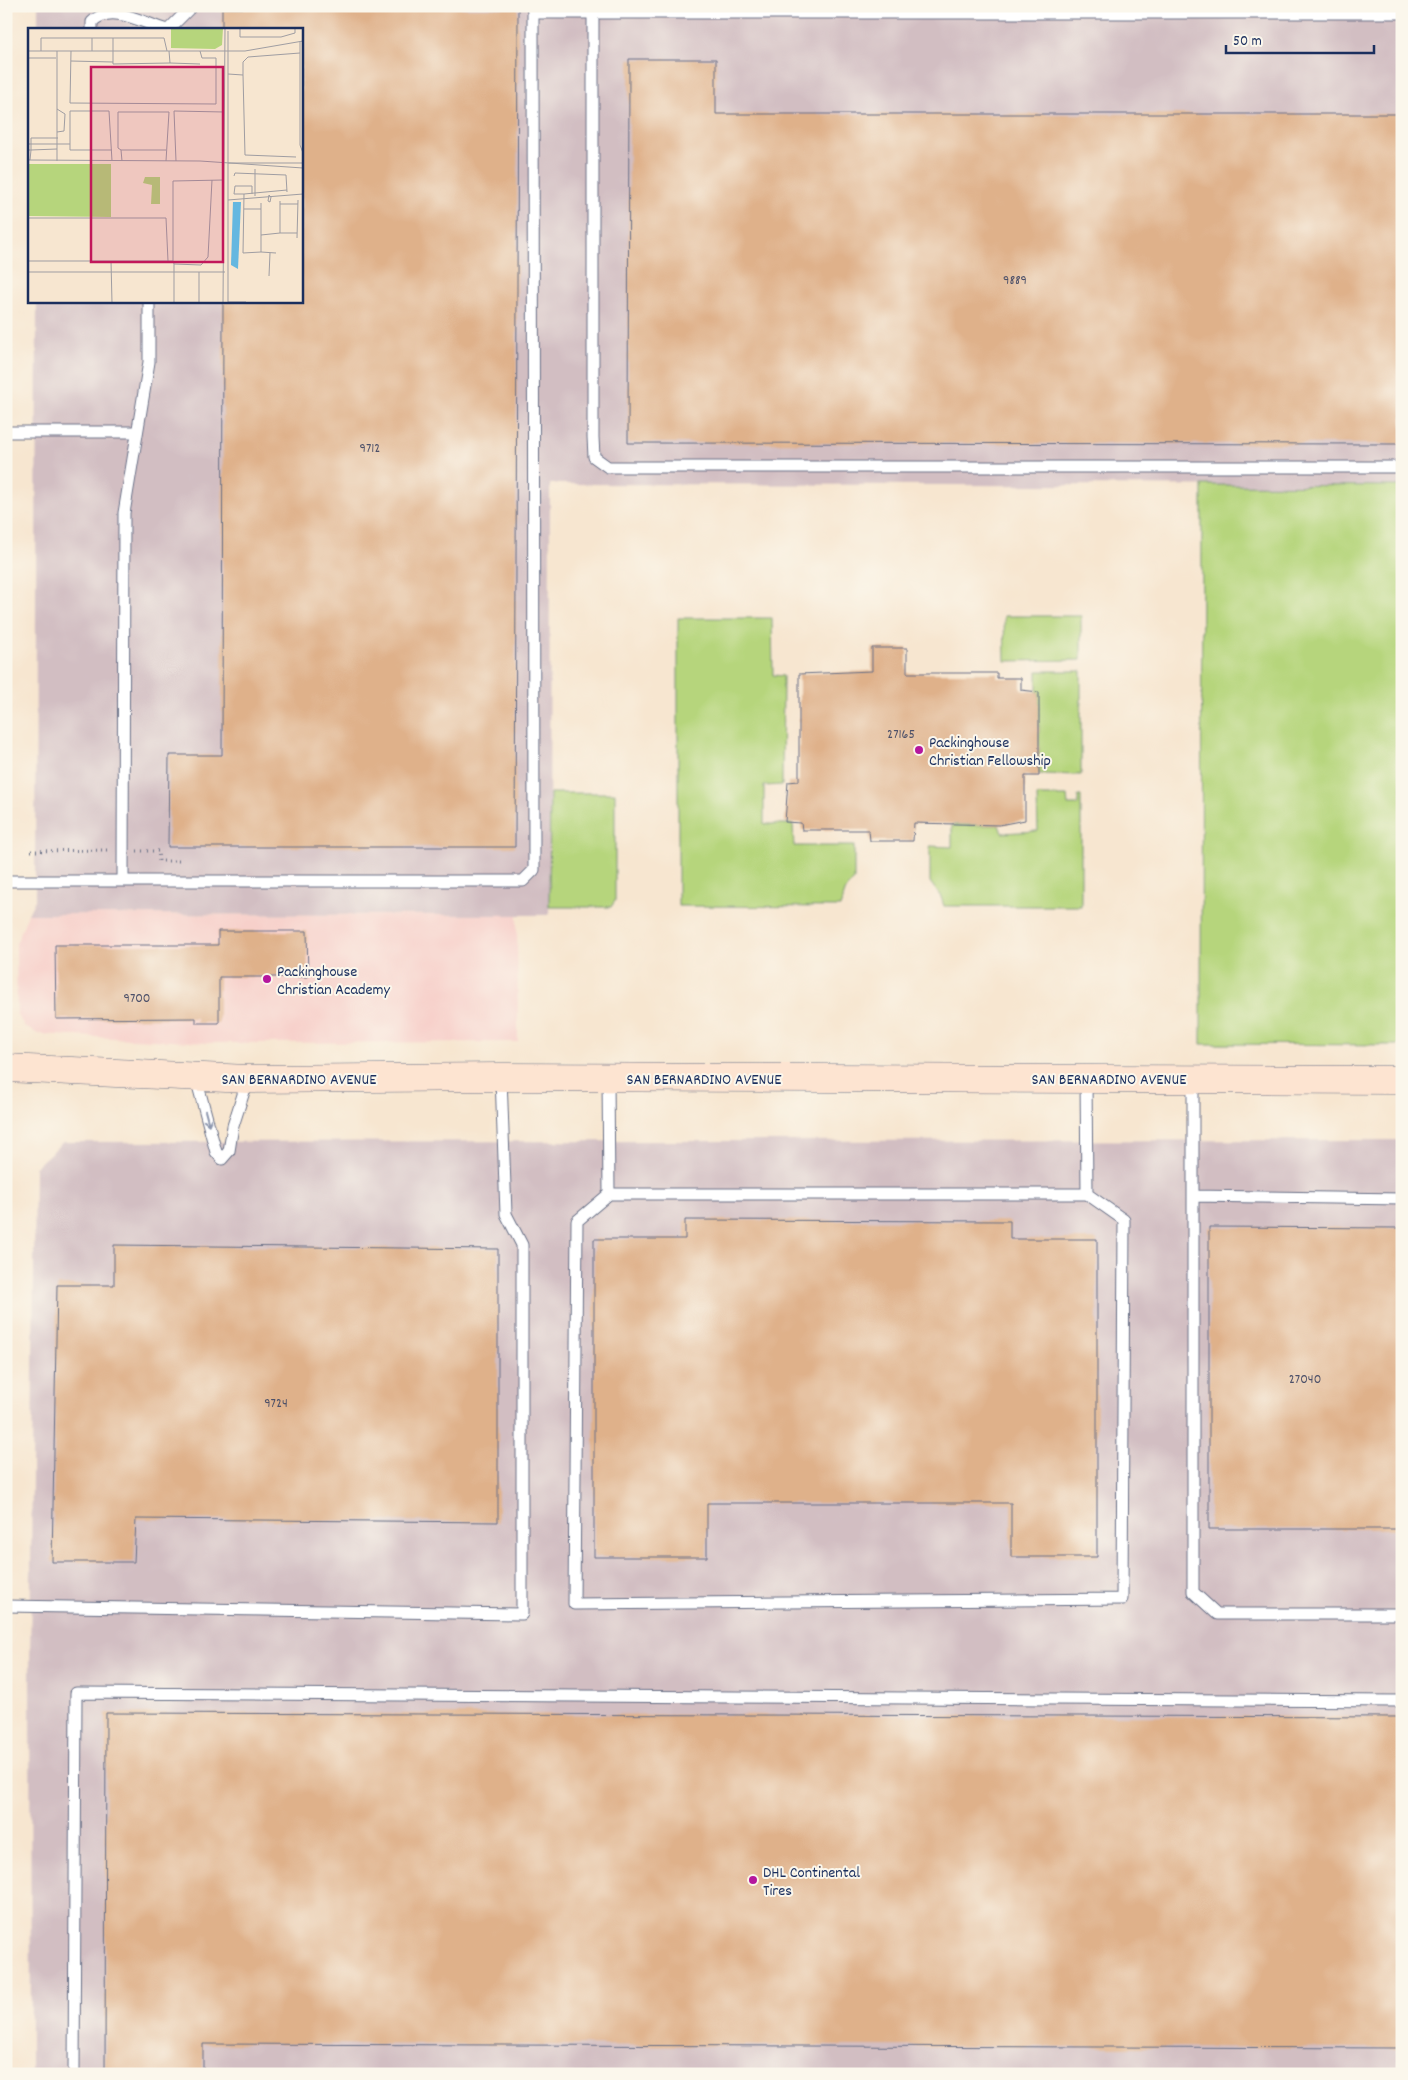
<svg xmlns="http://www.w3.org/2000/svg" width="1408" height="2080" font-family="Dekko,sans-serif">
<rect width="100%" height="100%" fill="#fbf7ec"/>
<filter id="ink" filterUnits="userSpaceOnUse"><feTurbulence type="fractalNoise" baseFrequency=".02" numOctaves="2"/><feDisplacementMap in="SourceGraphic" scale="10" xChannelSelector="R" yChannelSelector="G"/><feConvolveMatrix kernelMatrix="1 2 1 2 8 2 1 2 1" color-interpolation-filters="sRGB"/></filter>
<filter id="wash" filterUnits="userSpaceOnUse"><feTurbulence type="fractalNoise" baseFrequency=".0096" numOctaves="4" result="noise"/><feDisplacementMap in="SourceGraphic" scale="20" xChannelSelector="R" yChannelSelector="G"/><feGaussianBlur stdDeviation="1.12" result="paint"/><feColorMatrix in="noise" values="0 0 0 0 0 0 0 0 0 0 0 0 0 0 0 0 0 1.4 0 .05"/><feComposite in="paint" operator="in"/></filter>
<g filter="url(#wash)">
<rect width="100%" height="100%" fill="#f7e6d0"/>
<path fill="#f7d0ca" d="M28,914L517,915L518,1042L209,1043L38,1034L25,1027L17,1015L16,944Z"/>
<path fill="#d2bec2" d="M38,6H1402V486L550,484L549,915L28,914L35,900L37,301H301V29H38Z
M1402,1140V2074H31L30,1670L35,1167L63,1142Z"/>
<path fill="#b6d57c" stroke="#68826d" d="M1202,485L1402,486V1045L1201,1044Z
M1004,616H1081V660L1005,661Z
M678,618H772L773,675L783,676L782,785L764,786V824H793L794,846H854V880L846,889L840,907L678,906Z
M1037,671H1081V775L1039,774V692H1037Z
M550,793H615V901L611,907H549Z
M1037,796H1067L1068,805H1078V796H1081V906H944L941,897L930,882V846L952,847V825H999L1002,833L1038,831Z"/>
<g id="blocks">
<path fill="#dfb18a" d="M222,8H518L515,847H168L169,755H222L223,301H301V29H222Z
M629,59H716V114H1402V444L628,443Z
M872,648H907V673H997V678H1021V690L1039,692V776H1025V820L999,825L914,823L913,841H870L869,830H802L801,823L785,822L788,782L799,781V674L872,671Z
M218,931H307L308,977H219V1023H196V1018L56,1019L55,945H218Z
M685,1220L1010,1221V1239H1097V1557H1011V1503H707V1557H594V1239H685Z
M1209,1227L1402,1228V1529H1209Z
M114,1245L498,1249V1522L136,1519L134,1562H52L57,1285H114Z
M106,1713L1402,1717V2048L203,2044V2074H105Z"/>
</g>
</g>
<g filter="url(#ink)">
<use href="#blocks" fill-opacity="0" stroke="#686f86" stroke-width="1"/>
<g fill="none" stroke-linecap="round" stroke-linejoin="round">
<g stroke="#686f86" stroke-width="13">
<path id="lane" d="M532,6L533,13H593V437L594,457L608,467H1402
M593,13H1402
M92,29V22C110,3 142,22 164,29
M169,29L192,6
M6,432H137
M6,881H523L534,870L533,13
M123,881L124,513L149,362V301
M196,1078L216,1152L222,1159L229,1151L233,1126L248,1079
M608,1078L609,1194L577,1221L574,1604L1122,1599L1124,1220L1087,1194L1086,1079
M1193,1079V1592L1217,1614H1402
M609,1194H1087
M1193,1196L1402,1199
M6,1606L522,1614V1245L506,1214L501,1077
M74,2074L76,1693L1402,1701"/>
</g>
<g stroke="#686f86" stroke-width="29">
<path id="secondary" d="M6,1068L248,1079L501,1077L1402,1080"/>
</g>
<path stroke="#686f86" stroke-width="3" stroke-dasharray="1 4" stroke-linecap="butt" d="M31,851L108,850
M137,851H158L159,861H179"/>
<use href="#lane" stroke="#fff" stroke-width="11"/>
<use href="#secondary" stroke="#fde4d1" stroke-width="28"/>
</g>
<defs><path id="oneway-shaft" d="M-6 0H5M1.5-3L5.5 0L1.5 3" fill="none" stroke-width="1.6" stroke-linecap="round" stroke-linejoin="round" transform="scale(1.25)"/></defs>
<use stroke="#8d97ae" href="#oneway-shaft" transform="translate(207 1118) rotate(75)"/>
</g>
<g fill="#b5179e" stroke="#fbf7ec" stroke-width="2">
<circle cx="919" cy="750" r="5"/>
<circle cx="267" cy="979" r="5"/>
<circle cx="753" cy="1880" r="5"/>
</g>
<g text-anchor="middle" stroke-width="4" stroke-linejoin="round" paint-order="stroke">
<g font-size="14" fill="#4c5069">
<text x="1015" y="284">9889</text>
<text x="370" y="452">9712</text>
<text x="901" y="738">27165</text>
<text x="137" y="1002">9700</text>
<text x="1305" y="1383">27040</text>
<text x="276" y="1407">9724</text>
</g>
<g font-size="16" fill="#1b2f5e" stroke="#fbf7ec" text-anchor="start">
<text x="929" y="747">Packinghouse<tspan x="929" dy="18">Christian Fellowship</tspan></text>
<text x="277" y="976">Packinghouse<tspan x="277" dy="18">Christian Academy</tspan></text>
<text x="763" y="1877">DHL Continental<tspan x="763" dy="18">Tires</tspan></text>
</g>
<g font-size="16" fill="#1b2f5e" stroke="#fbf7ec">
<text x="299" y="1084">SAN BERNARDINO AVENUE</text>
<text x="704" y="1084">SAN BERNARDINO AVENUE</text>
<text x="1109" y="1084">SAN BERNARDINO AVENUE</text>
</g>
</g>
<g transform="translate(28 28)">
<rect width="275" height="275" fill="#f7e6d0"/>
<path d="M143,0H195L194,17L187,21L143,20ZM0,136H83V189L0,188ZM117,149H132V176H123L124,157L115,155Z" fill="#b6d57c"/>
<path d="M205,174H213L210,241L203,237Z" fill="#64b7e0"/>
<path fill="none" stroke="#9f9da2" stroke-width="1" d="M212,0V9H253L267,5V0M64,10H85M0,23H217L275,13M13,23V10H64V23M29,23V133M43,23L42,75L188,76V30H174L172,23M139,23L136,10H85V36L142,35L141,23M272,25V117L275,125M0,30H28M43,33L85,34M142,35L172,36M200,46L215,47L217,127L268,129M215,47V34L220,29L272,25V13M29,81L37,86L36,103L29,104M0,116H3V110H30M42,116V83H81L84,133M0,122H3V116H42V122H84M93,122H138M0,132L172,133L275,140M2,132L3,122L29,121M94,133L93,122L90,120V84H141L138,133M148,133L146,83L196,84M200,135H275M206,148L207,145L258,147L259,164M207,158H224V166M207,158L206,166H216M241,167L243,169L242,174L240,173ZM227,168V141M200,172L275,166M233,175V224L215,225L216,166L259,162M252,176H270M216,181H233M0,190H138L140,233H145L146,236V275M252,205H269M233,207L252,205V173M269,210L270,172M233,224L248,225M0,233H140M83,233L84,275M145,233V153L195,152M146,236L173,237L180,229L184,152M0,244H197M241,248L242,225M200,274H218M171,275V244M195,275L197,0M200,275V3"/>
<path fill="#c2185b" fill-opacity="0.15" stroke="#c2185b" stroke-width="2.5" d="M63,39H195V234H63Z"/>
<rect width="275" height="275" fill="none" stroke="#1b2f5e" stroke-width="2.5"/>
</g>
<rect width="1408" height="2080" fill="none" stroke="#fbf7ec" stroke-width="25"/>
<path d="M1226 45v8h148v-8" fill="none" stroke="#1b2f5e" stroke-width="2.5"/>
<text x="1233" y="45" font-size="15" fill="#1b2f5e" stroke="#fbf7ec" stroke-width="4" paint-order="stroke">50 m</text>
</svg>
